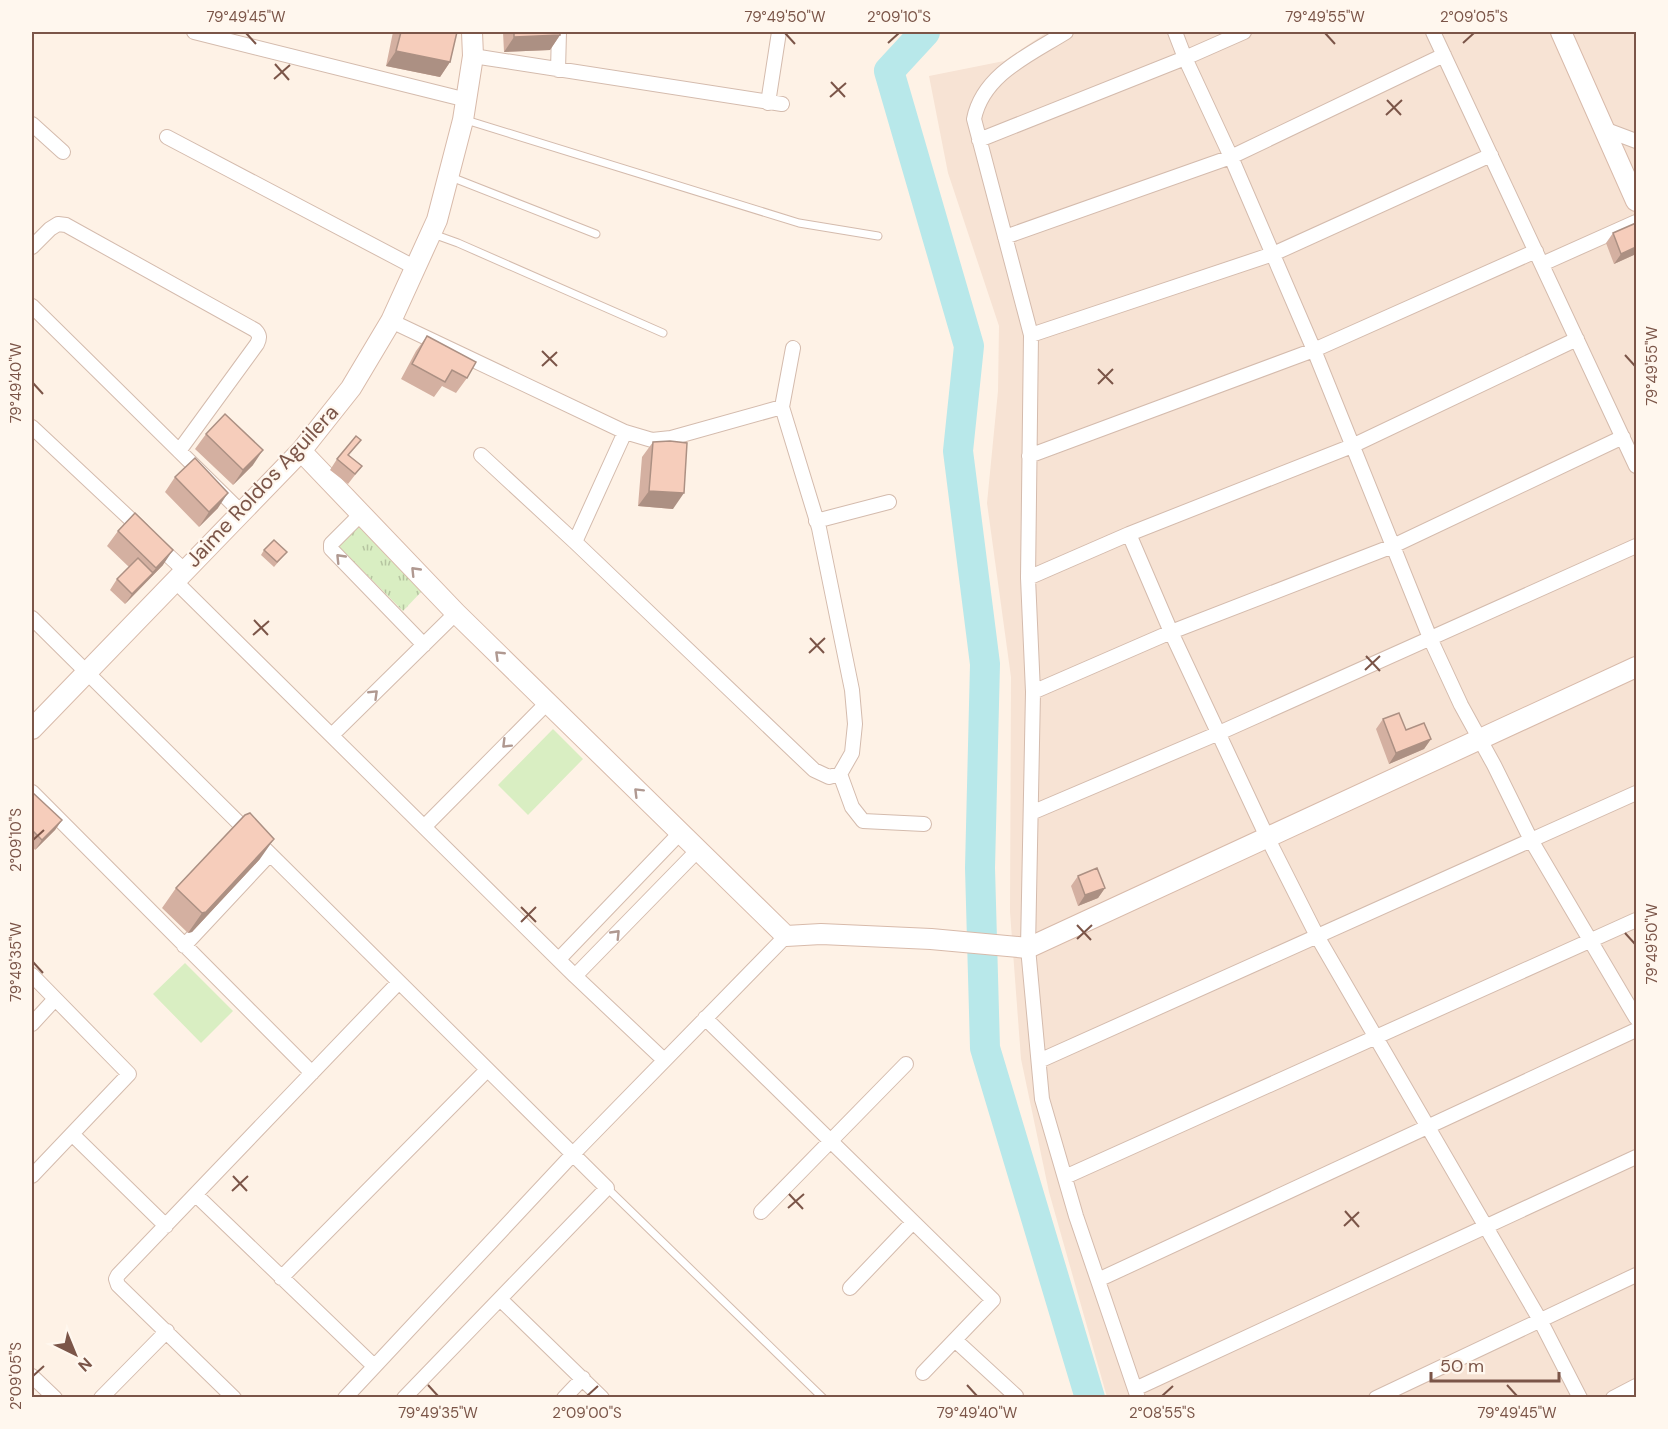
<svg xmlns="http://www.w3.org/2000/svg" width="1668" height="1429" font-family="'DM Sans',sans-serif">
<defs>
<pattern id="park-tufts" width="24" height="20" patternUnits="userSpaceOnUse" patternTransform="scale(1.5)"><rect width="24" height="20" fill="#d9eec2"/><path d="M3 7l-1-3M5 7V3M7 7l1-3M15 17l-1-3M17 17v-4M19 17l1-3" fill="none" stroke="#b5c4a0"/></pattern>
</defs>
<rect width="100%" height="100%" fill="#fef2e6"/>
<path fill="#f7e3d4" d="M1047,32H1636V1397H1107L1049,1192L1021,1059L1010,912L1011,677L987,503L998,391L999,326L948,173L929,76L1004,61Z"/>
<path fill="url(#park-tufts)" d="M355,523L422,591L403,611L335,543Z"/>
<path fill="#d9eec2" d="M553,729L583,759L528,815L498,785Z
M185,963L233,1011L201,1043L153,994Z"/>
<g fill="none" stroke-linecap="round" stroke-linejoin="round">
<path stroke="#b8e8ea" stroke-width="30" d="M925,32L889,71L969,346L958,451L985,664L980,868L985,1048L1090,1398"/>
<g stroke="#d4bbad" stroke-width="9">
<path id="lane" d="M466,120L799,223L878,236
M451,177L596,234
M433,234L458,243L663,333
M607,1188L823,1398"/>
</g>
<g stroke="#d4bbad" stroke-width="16">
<path id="street" d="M194,32L467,100
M1066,32C1031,54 983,74 974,119L1031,335L1028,578L1033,692L1028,948L1042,1099L1076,1216L1138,1398
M1175,32L1185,58L1231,157L1314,350L1430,638L1461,705L1494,765L1531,840L1636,1018
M1433,32L1636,466
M473,56L782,104
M558,70L559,32
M768,103L779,32
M32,124L63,152
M1604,129L1636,141
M167,137L416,268
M979,140L1185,58L1244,32
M1005,237L1231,157L1444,55
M32,247L50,229L58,224L66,225L255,330C260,335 260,338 257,344L179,451
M1542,264L1636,222
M32,306L242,513
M391,321L625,432L652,440L671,438L782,407
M1031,335L1273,254L1491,155
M32,427L142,530
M481,455L575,542L814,770L829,777L840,774L852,753L855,724L852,690L819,528L782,407L793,348
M1029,456L1314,350L1536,251
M361,514L331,544V549L424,645
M816,521L889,502
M1129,534L1171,632L1267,837L1317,936L1540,1320L1580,1398
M575,542L625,432
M156,544L184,570
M1028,578L1129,534L1352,446L1577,339
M174,580L575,976L664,1060
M32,618L607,1188L404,1398
M1033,692L1171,632L1393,546L1623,437
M332,735L456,613
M840,774L852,807L863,821L924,824
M32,792L312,1073
M1031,813L1219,733L1636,546
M425,826L547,703
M184,946L270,854
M559,959L679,834
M32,975L129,1074L32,1176
M575,976L697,851
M705,1018L993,1300L923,1373
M32,1024L55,999
M1039,1061L1636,793
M72,1134L166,1226
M1065,1177L1636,920
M196,1195L374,1366
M761,1212L906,1064
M281,1278L487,1070
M1098,1280L1636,1030
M850,1288L913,1222
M500,1299L602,1398
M955,1340L1016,1396
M32,1376L55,1398
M1135,1389L1636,1157
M101,1398L167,1331
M234,1398L118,1285L116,1279L118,1275L399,982
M345,1398L573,1154L786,936
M564,1398L583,1378
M1376,1398L1636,1275
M1613,1398L1636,1386"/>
</g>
<g stroke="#d8baaa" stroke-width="22">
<path id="secondary" d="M1561,32L1636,201
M301,451L456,613L786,936L821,934L931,939L1028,948L1636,667
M32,729L301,451L351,388L391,321L437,220L463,120L473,56L472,32"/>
</g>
<use href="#lane" stroke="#fff" stroke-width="7"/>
<use href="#street" stroke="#fff" stroke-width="14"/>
<use href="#secondary" stroke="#fff" stroke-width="20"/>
</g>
<path fill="#d4b0a1" d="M393,32H457L450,62L440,77L386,66Z
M503,32H560V35L550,50L504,52Z
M1613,233L1636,254L1614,264L1606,243Z
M427,336L467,378L456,393L442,386L434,397L401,379L416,351Z
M206,434L253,465L233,485L195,449Z
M653,442L673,509L638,506L642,457Z
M349,455L362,466L348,484L330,470L337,459Z
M175,477L218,508L199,527L165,492Z
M118,531L163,565L125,604L110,590L117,579L129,567L107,546Z
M264,550L287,552L274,567L261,555Z
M1383,719L1406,730L1431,739L1424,749L1389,764L1376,729Z
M32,792L62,820L55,830L35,850L32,846Z
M260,859L192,932L188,933L162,908L176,888Z
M1078,876L1105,888L1098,898L1078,906L1071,886Z"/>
<path fill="#ac9083" d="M560,35L550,50L504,52L514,37Z
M396,51L450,62L440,77L386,66Z
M1636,247V254L1614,264L1621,254Z
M263,450L253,465L233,485L243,470Z
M649,491L684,493L673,509L638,506Z
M228,493L218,508L199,527L209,512Z
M173,550L163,565L125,604L132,594Z
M1431,739L1424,749L1389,764L1396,753Z
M62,820L55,830L35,850L42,840Z
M274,839L260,859L192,932L188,933L202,913Z
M1105,888L1098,898L1078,906L1085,895Z"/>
<path fill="#f6cdbb" stroke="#ac9083" stroke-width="1.5" d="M401,32H457L450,62L396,51Z
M514,32H560V35L514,37Z
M1636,223V247L1621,254L1613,233Z
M427,336L476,362L467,378L452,370L445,382L412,364Z
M225,414L263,450L243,470L206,434Z
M356,436L361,440L348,455L362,466L355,474L337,459Z
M670,441L687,443L684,493L649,491L653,442Z
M195,458L228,493L209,512L175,477Z
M135,513L173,550L156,568L118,531Z
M274,540L287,552L277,562L264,550Z
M138,558L153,573L132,594L117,579Z
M1399,713L1406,730L1424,723L1431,739L1396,753L1383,719Z
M32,792L62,820L42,840L32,830Z
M250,813L274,839L206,912L202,913L176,888L245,815Z
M1097,868L1105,888L1085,895L1078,876Z"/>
<defs><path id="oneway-chevron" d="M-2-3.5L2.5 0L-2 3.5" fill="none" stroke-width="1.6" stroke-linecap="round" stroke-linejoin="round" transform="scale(1.5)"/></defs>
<g stroke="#b09991">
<use href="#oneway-chevron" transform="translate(340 558) rotate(-134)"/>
<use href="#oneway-chevron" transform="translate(415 571) rotate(-134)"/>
<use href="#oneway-chevron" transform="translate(499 655) rotate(-136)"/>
<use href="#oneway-chevron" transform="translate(374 694) rotate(-44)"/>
<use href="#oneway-chevron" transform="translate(506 744) rotate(135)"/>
<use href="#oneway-chevron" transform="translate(638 792) rotate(-135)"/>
<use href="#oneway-chevron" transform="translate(616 934) rotate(-46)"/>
</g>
<path fill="none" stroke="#7b5548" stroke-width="2" d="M246,33L256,44M785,33L795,44M1325,33L1335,44M888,43L899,33M1463,43L1474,33M275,64L289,80M274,79L290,65M831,82L845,97M830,97L846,83M1387,100L1401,115M1386,115L1402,100M542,351L557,366M1625,355L1635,366M542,366L557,352M1098,369L1113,384M33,383L43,394M1098,384L1113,369M254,620L268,635M253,635L269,621M810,638L824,653M809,653L825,638M1366,656L1380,671M1365,670L1380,656M33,840L44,830M521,907L536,922M521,922L536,907M1077,925L1091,940M1625,933L1635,944M1077,939L1092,925M33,962L43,973M233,1176L247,1191M232,1191L248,1176M789,1194L803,1209M788,1208L804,1194M1345,1211L1359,1227M1344,1226L1359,1212M33,1376L44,1366M428,1385L438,1396M967,1385L977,1396M1507,1385L1517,1396M587,1396L598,1386M1162,1396L1173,1386"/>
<g text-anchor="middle" stroke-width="4.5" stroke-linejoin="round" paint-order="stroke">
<g font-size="21" fill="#7b5548" stroke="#fff7ee">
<text transform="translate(262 486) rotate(-47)" y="7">Jaime Roldos Aguilera</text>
</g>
</g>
<rect width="1668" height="1429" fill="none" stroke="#fff7ee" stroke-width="66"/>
<g transform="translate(75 1354) rotate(137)" stroke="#fff7ee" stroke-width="4.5" paint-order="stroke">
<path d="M0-4.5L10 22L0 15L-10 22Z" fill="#7b5548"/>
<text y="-9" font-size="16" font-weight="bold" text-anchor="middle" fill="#7b5548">N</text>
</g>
<path d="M1431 1372v9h128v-9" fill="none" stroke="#7b5548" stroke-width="3"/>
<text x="1440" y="1372" font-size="18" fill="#7b5548" stroke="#fff7ee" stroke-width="4.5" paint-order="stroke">50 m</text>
<rect x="33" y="33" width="1602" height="1363" fill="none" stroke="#7b5548" stroke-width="2"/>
<g font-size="15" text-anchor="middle" fill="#7b5548">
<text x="246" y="22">79°49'45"W</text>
<text x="785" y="22">79°49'50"W</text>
<text x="899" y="22">2°09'10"S</text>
<text x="1325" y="22">79°49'55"W</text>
<text x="1474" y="22">2°09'05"S</text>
<text transform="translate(1652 366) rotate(-90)" y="5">79°49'55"W</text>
<text transform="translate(16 383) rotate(-90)" y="5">79°49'40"W</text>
<text transform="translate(16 840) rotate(-90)" y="5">2°09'10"S</text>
<text transform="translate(1652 944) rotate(-90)" y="5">79°49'50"W</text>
<text transform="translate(16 962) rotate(-90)" y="5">79°49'35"W</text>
<text transform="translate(16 1376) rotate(-90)" y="5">2°09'05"S</text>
<text x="438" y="1418">79°49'35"W</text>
<text x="587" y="1418">2°09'00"S</text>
<text x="977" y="1418">79°49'40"W</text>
<text x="1162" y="1418">2°08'55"S</text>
<text x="1517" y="1418">79°49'45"W</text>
</g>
</svg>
